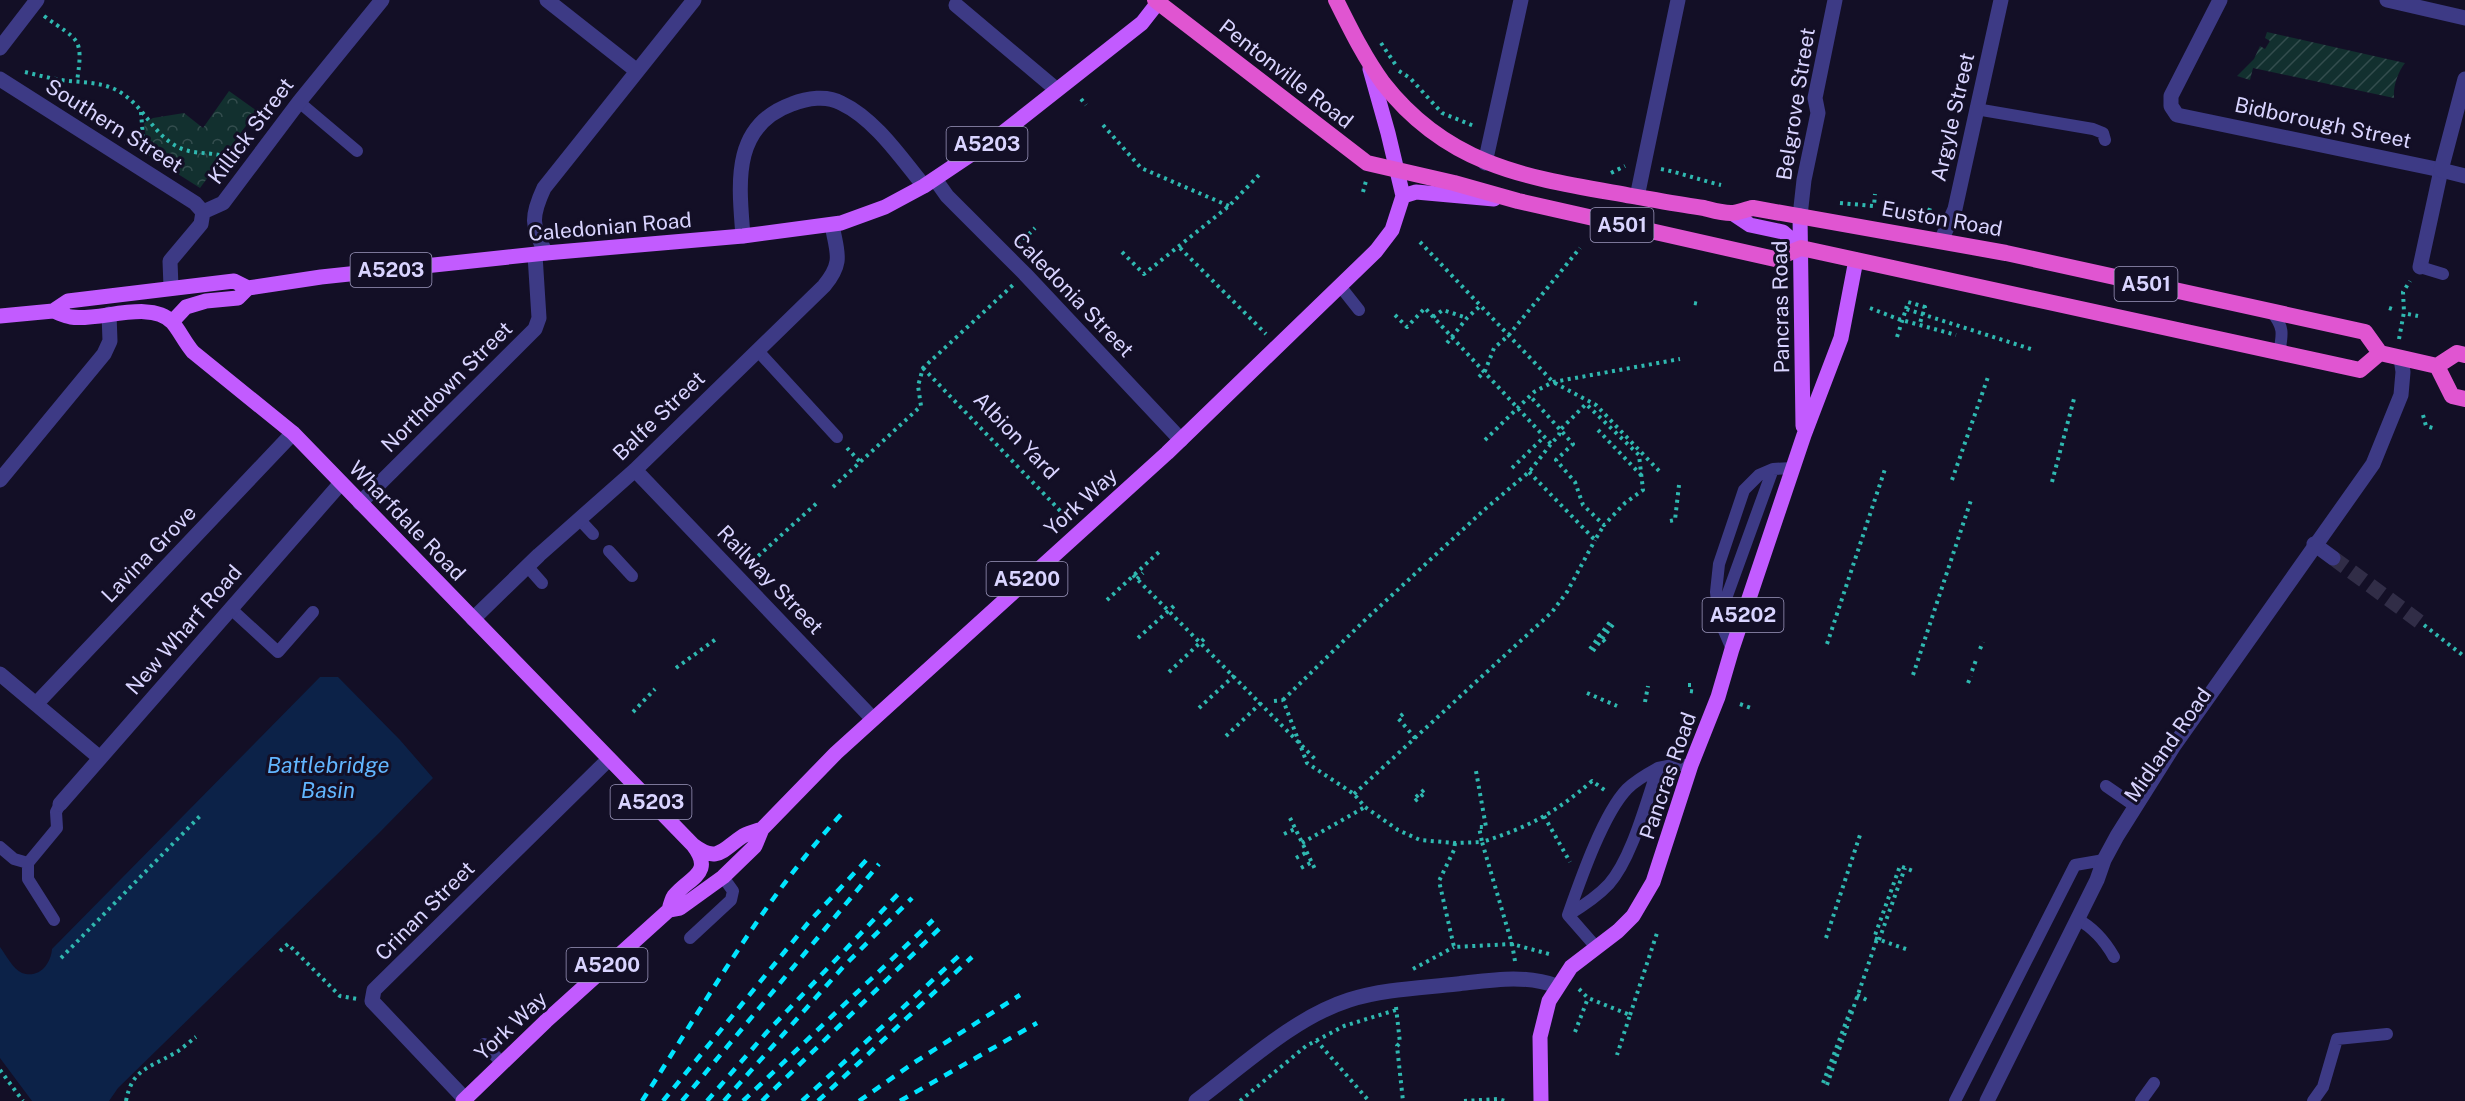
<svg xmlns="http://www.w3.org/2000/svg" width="2465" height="1101" font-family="'Public Sans',sans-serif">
<defs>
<pattern id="park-crowns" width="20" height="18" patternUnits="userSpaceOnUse" patternTransform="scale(1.5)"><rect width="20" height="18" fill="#12302f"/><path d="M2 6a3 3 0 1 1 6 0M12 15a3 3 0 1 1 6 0" fill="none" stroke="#344d4e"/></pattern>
<pattern id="garden-furrows" width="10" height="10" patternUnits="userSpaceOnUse" patternTransform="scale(1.5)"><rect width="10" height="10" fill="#12302f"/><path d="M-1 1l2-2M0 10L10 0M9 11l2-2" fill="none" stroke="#344d4e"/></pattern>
</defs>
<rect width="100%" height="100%" fill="#130f26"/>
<path fill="url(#park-crowns)" d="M229,91L257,111L200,188L148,155L144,123L153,118L184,113L203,128Z"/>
<path fill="url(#garden-furrows)" d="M2267,32L2405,63C2398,72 2393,86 2394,98L2253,68L2250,80L2237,76L2254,59L2260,46L2265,49L2270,41L2265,38Z"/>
<path fill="#0c2248" d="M320,677H338L400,740L433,778L379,833L118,1088L109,1101H32L0,1058V947C6,955 13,969 22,973C39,979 51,964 52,949Z"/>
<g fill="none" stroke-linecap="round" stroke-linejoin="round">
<path stroke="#312d47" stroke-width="15" stroke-dasharray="15 8" stroke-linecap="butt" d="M2333,558L2424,625"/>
<path stroke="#2fb8b0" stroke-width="4" stroke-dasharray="3 4.5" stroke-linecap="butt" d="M44,16C78,41 84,36 77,81
M1381,43L1397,67
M1399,71L1410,78L1442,113L1474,126
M25,72C37,75 49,78 61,80C82,83 105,81 123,94C145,109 154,135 178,147C197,157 218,149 234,162
M1081,99L1086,105
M141,112L144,150
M1103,125L1141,168L1229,206
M1661,169C1681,173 1700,180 1721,185
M1611,173L1625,166
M1363,192L1366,181
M1840,203L1874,206L1875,194
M1929,211L1931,205
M1420,242L1553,382L1596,405L1661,473
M1018,245L1035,228
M1180,248L1266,334
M1122,252L1144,274L1229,206L1259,175
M1694,303L1699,304
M1870,308L1898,319L1956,335
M2389,308L2395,310
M1906,309L1908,302L1925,307L1920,323
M2408,314L2418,316
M1395,315L1407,327L1425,308L1551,444L1559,435L1560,430L1586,404L1639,455L1643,490L1625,503L1604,525L1583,505L1575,482L1556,460L1573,444L1530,396
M1433,317L1443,310L1467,318
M1897,337L1906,309L2034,350
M2399,339L2404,312L2403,292L2410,281
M1447,343L1467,318L1480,306
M923,368L1069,520
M1479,377L1485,371L1494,348L1508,336L1580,248
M2423,415L2426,426L2433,428
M1598,430L1641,475
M1485,440L1534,392L1553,382L1680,359
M847,448L861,463
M1512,468L1544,437
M1529,472L1595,540L1604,525
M1952,480L1988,377
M2052,482L2075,395
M833,487L921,406L918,386L923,368L1013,285
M1670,521L1675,520L1679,485
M747,566L818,502
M1137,579L1143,573
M1107,600L1160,551
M2424,625L2465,657
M1138,638L1174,606
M1827,644L1885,469
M1590,649L1612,619
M1980,649L1983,642
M1593,651L1615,622
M676,668L716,639
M1972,671L1976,660
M1169,672L1204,639
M1913,675L1971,500
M1968,683L1971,676
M1688,685H1691
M1690,691L1697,692
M1587,693L1617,706
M1283,700L1364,621L1484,510L1529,472L1551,444
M1274,701L1283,700L1307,763L1354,794L1365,807L1398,830L1420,840L1455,843L1482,842L1479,827H1486L1476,771
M1645,702L1648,686
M1740,704L1754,709
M1199,708L1237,673
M633,712L655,689
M1403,714L1398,718L1415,738
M1226,736L1264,700
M1354,794L1552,612L1567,592L1595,540
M1416,797L1424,790
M1415,801L1426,792
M1544,816L1570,862
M1290,818L1315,869
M1284,834L1295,829
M1302,843L1365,807
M1455,843L1454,850L1439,881L1454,947L1512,944L1549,954
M1296,858L1307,852
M1301,868L1312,862
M1826,938L1860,835
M1879,940L1905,868
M1906,949L1874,938L1900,866L1913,871
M280,951L288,944L340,996L357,999
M61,958L201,815
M1515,961L1512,944L1482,842C1529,827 1555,813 1592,781L1606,791
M1413,969L1454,947
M1579,989L1588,998L1630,1015L1617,1055
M1857,995L1867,1000
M1396,1007L1400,1043L1397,1046L1403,1101
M1630,1015L1657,933
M1575,1032L1588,998
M1316,1040L1369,1101
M0,1070L23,1101
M1823,1083L1851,1009
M1827,1085L1877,939
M126,1101C132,1069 149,1068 173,1054C181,1050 189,1042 196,1037
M1240,1101L1306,1046L1344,1026L1396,1010
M1464,1101L1498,1099L1505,1101"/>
<path stroke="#3d3a85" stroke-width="12" d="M299,102L357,151
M1976,109L2093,129L2103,133L2105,140
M2420,267L2443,274
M1340,286L1359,310
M2271,311C2284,327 2283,333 2279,353
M757,350L837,437
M579,519L593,534
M609,551L632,576
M527,566L542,583
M230,608L278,652L313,612
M1720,615L1773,469
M1732,649L1719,619L1716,592L1719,564L1744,490L1759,475L1773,469L1792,468
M2106,786L2135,806
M0,847L14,859L28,863V879L54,920
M28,863L57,828L56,812L60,804
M1568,915C1580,881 1603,814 1627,789C1636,780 1647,774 1658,768
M2077,919C2094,928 2105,941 2114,957
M690,938L731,900L733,891L723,877
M1596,947L1568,915C1583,906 1597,897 1609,884C1632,858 1646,802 1658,768L1673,765H1691
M484,1044L502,1063
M1955,1101L2075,865L2104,860
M2141,1101L2154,1083
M2313,1101L2323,1087L2337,1039L2387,1034"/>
<path stroke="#3d3a85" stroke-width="15" d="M2314,544L2333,558
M1196,1101C1243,1066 1293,1018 1349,1000C1384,989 1421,988 1457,984C1492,980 1524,974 1557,986"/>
<path stroke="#3d3a85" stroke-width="15" d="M547,0L637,71
M2220,0L2171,96V106L2177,115L2441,170L2420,267
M2387,0L2465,18
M956,5L1057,90
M0,48L37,0
M0,79L195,203L203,212
M1485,163L1521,0
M935,179L947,196L1025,274L1181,440
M1637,197L1678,0
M203,212L223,203L299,102L382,0
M1800,216L1804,180L1818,113L1815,98L1835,0
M743,236C739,184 731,126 792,104C807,98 827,95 841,103C875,119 901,158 924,186
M1941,241L1955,209L2001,0
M546,253C531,226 531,216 544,188L694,0
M171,287L170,261L201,224L203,212
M635,470L873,719
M0,480L104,354L110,341L109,314
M360,503L535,329L539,318L535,255
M473,619L539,555L635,470L824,286C844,262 837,253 832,225
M0,674L100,758
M36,704L293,433
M60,804L341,483
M465,1099L372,1001L374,990L609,759"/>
<path stroke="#3d3a85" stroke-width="15" d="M2465,79L2441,170L2465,176
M1987,1101L2097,880L2104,860L2117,836L2173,747L2373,464L2401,395L2403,372L2401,358"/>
<path stroke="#c25bff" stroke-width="15" d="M1403,196L1416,192L1494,199
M1732,213L1750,225L1783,232L1801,248
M1800,216L1803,426
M53,311C59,313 65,316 71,317C98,322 150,299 172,322C178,328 185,343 193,352L293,433L693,845C718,864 723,849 743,836C749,833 756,831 762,829
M0,316L53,311L68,301L234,281L248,288L321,277L546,253L743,236L841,223L885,207L924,186L1000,135L1142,23L1160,0
M172,322L186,307L206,301L238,298L248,288
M669,910L680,908L723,877L755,846L762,829L836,753L1167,453L1376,251L1392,230L1403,196L1388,133L1370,69
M463,1101L546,1021L669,910C670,906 672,899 674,896C689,877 715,874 693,845
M1541,1101L1540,1037L1549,1001L1571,967L1618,931L1633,916L1653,882L1691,765L1718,697L1732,649L1804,435L1841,338L1856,260"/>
<path stroke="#e055d1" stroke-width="16" d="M1155,0L1367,163L1454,183L1518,201L1775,259L1801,248L2360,370L2380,353
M1336,0C1350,28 1364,57 1383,83C1450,169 1532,178 1632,196C1656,200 1680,205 1704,208C1712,210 1722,213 1731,213C1738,213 1746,209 1753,208L2006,253L2365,332L2380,353L2437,366L2457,353L2465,355
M2437,366L2452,396L2465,399"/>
<path stroke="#00e5ff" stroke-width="4.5" stroke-dasharray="9 8" stroke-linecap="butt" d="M642,1101C706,1002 765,896 846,809
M663,1101L808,923L871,855
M682,1101L879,864
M707,1101L767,1032L903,889
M724,1101L843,967L912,898
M743,1101L933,920
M762,1101L940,928
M802,1101L963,952
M818,1101L972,957
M859,1101L915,1062L1020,995
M900,1101L1037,1023"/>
<path stroke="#2fb8b0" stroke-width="4" stroke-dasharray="3 4.5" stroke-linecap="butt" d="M1133,575L1317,761
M1598,634L1607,644"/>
</g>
<g text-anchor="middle" stroke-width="6" stroke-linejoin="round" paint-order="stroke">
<g fill="#130f26" stroke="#9e99be" stroke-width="1.5">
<rect x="946.5" y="127" width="81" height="34" rx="4.5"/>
<rect x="1590.5" y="208" width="63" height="34" rx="4.5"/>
<rect x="350.5" y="253" width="81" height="34" rx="4.5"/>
<rect x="2114.5" y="267" width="63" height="34" rx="4.5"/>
<rect x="986.5" y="562" width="81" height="34" rx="4.5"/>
<rect x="1702.5" y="598" width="81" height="34" rx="4.5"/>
<rect x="610.5" y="785" width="81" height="34" rx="4.5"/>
<rect x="566.5" y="948" width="81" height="34" rx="4.5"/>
</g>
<g font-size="20" font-weight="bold" fill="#d9d4ff">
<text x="987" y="151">A5203</text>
<text x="1622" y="232">A501</text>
<text x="391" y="277">A5203</text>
<text x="2146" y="291">A501</text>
<text x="1027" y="586">A5200</text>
<text x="1743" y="622">A5202</text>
<text x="651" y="809">A5203</text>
<text x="607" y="972">A5200</text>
</g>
<g font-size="21" fill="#d9d4ff" stroke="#130f26">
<text transform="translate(1286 74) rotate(38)" y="7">Pentonville Road</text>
<text transform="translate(1796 104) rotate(-81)" y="7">Belgrove Street</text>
<text transform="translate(1953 117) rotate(-77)" y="7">Argyle Street</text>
<text transform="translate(2323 123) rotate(12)" y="7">Bidborough Street</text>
<text transform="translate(114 126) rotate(32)" y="7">Southern Street</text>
<text transform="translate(251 131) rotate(-53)" y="7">Killick Street</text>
<text transform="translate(1942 219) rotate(10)" y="7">Euston Road</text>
<text transform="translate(610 227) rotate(-5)" y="7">Caledonian Road</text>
<text transform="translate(1073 295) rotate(46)" y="7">Caledonia Street</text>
<text transform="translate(1781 307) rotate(-91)" y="7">Pancras Road</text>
<text transform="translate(447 387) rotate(-45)" y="7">Northdown Street</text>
<text transform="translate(659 416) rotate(-44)" y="7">Balfe Street</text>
<text transform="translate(1016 436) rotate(46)" y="7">Albion Yard</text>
<text transform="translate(1081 502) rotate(-42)" y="7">York Way</text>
<text transform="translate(407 521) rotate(46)" y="7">Wharfdale Road</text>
<text transform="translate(149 554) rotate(-46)" y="7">Lavina Grove</text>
<text transform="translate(770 580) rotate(46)" y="7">Railway Street</text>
<text transform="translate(184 630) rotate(-49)" y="7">New Wharf Road</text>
<text transform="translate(2168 745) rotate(-55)" y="7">Midland Road</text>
<text transform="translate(1668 776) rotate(-71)" y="7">Pancras Road</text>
<text transform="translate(425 911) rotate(-45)" y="7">Crinan Street</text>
<text transform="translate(511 1026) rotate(-43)" y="7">York Way</text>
</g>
<g font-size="22" font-style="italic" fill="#62b6ff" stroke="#130f26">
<text x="328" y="773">Battlebridge<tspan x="328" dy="25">Basin</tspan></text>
</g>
</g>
</svg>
